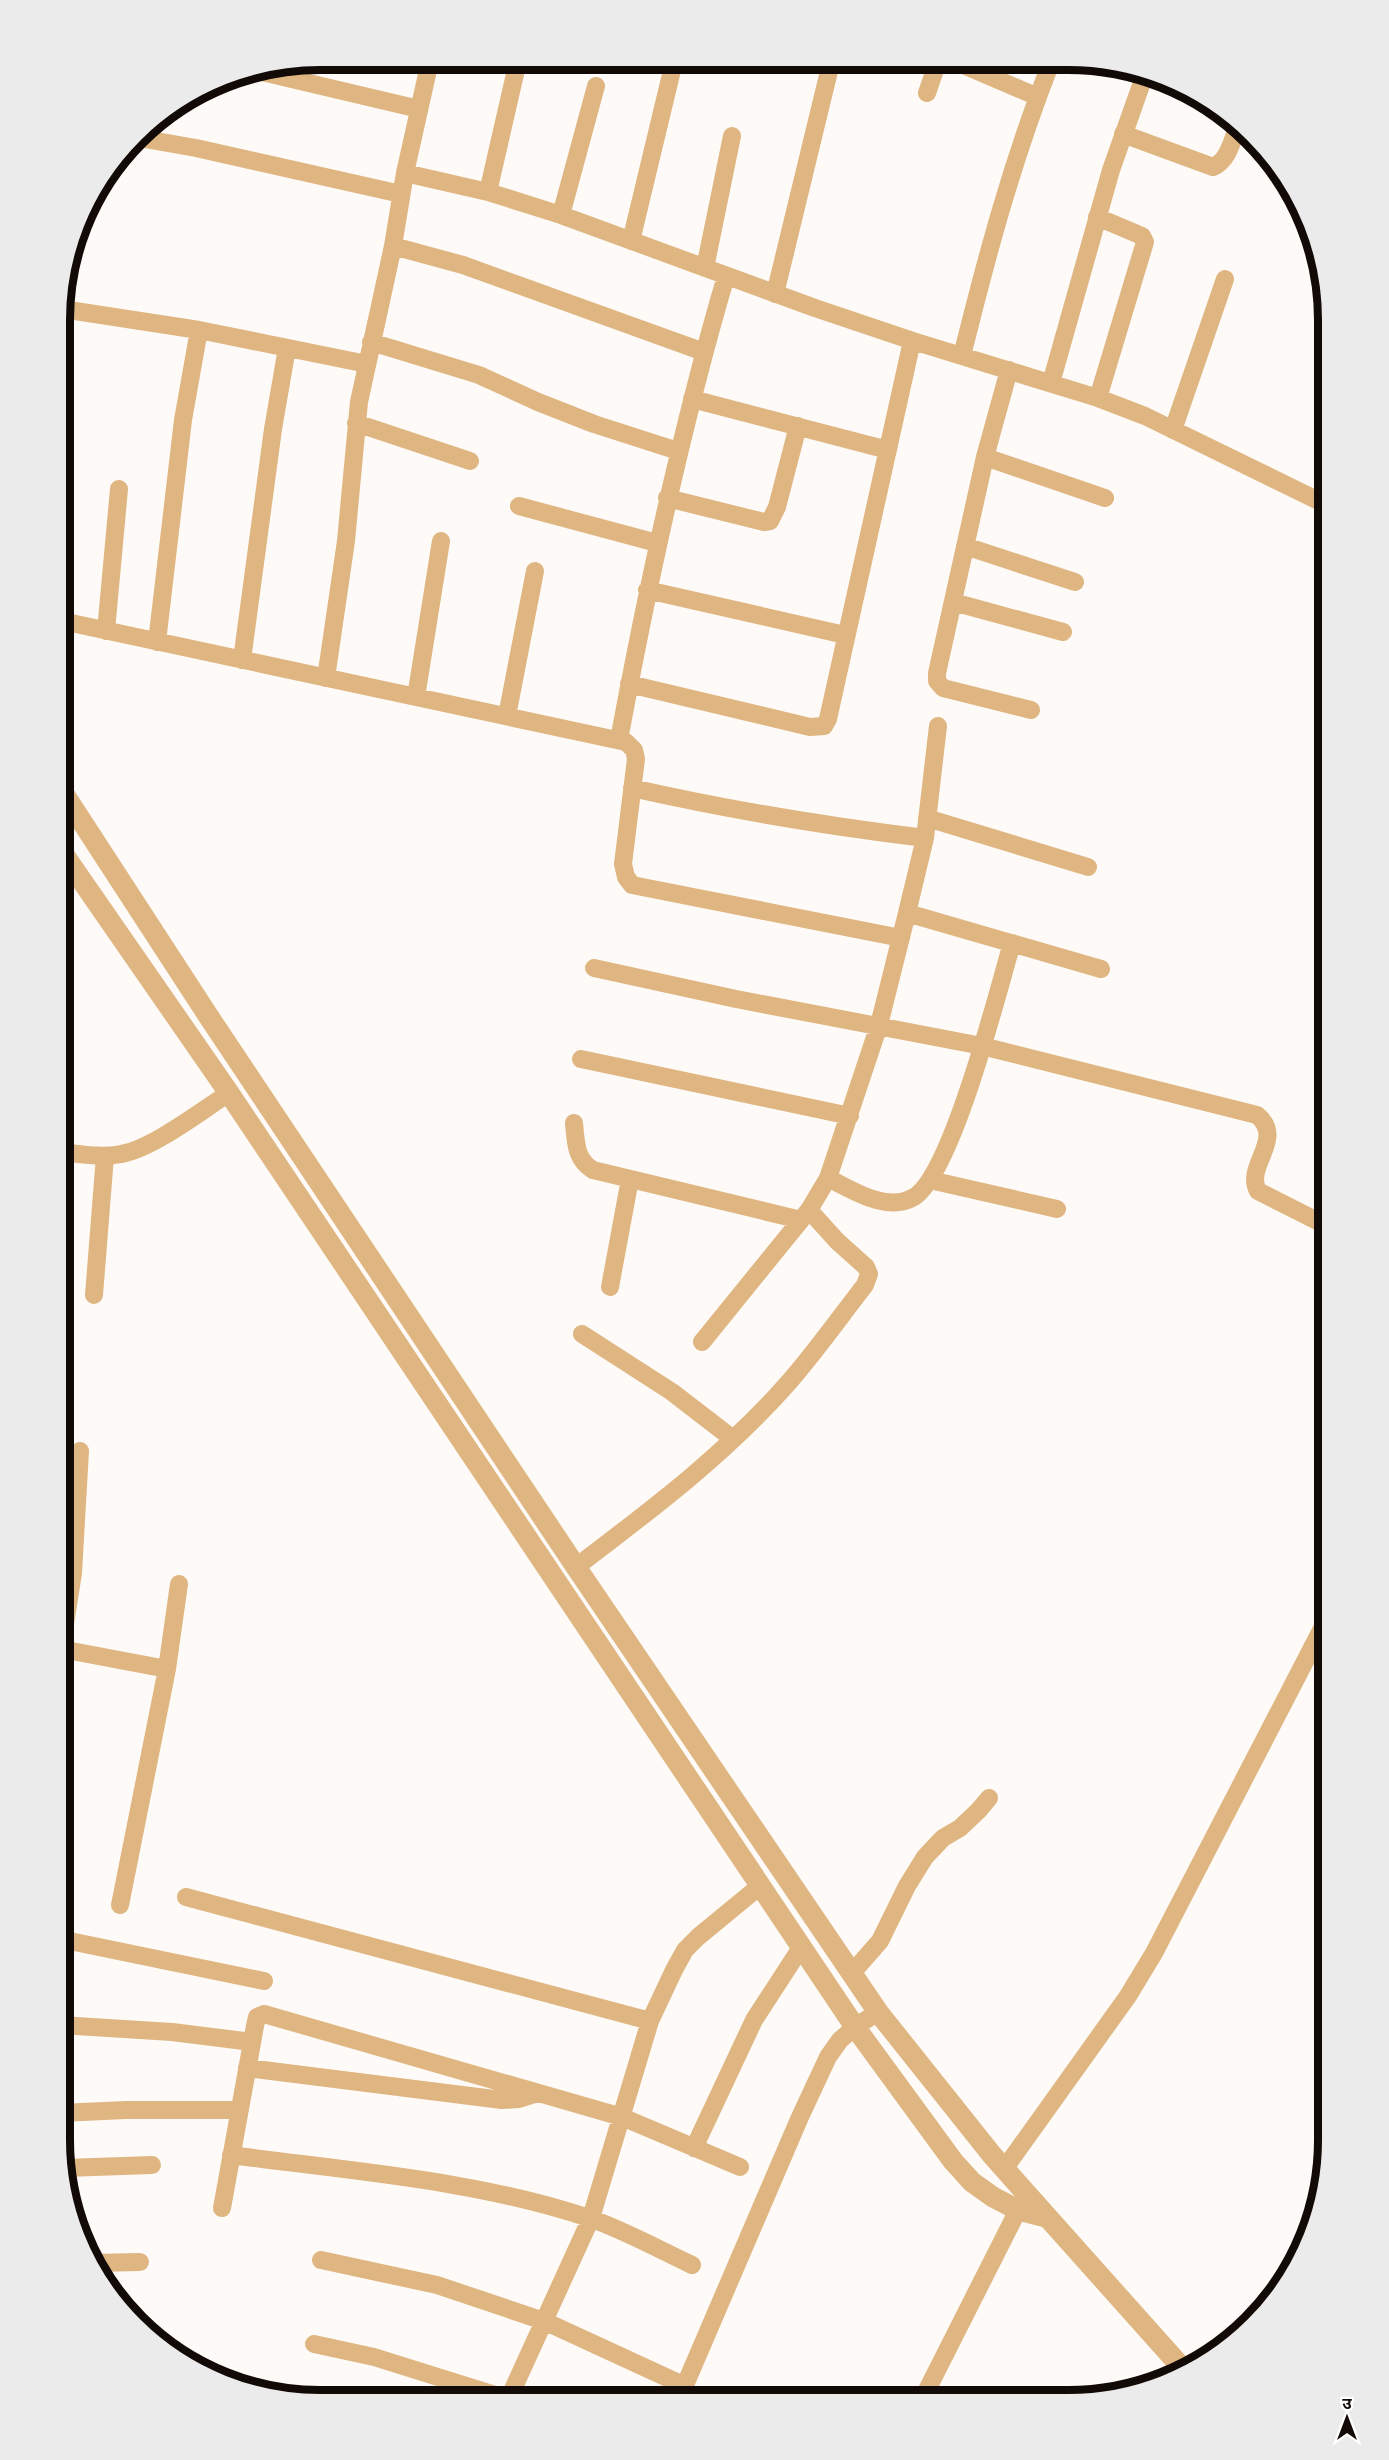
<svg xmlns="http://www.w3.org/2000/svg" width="1389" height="2460" font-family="'Roboto Condensed','Noto Sans Devanagari',sans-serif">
<rect width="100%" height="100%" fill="#fefaf7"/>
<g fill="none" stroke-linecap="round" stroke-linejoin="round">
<path stroke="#dfb681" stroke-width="18" d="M961,64L1038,97
M262,72L419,109
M927,93L937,64
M1123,134L1213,167C1229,161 1233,137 1239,123
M139,138L196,148L401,194
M405,173L488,192L561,215L815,308L913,341L1098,398L1145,416L1329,506
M488,192L518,61
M561,215L596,86
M1097,217L1142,236L1145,242L1098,398
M631,241L674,62
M393,246L463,265L704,352
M705,268L732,136
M775,294L831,63
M62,309L199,330L367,364
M371,342L479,375L538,402L594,424L678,451
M962,356C987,255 1012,162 1050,65
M1009,370L985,457L937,673V681L943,688L1031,710
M1051,383L1111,170L1145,74
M692,399L888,450
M356,423L470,461
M1173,430L1225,279
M985,457L1105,498
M667,498L764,522L770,521L777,507L798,426
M519,506L657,543
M965,546L1075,582
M647,590L845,635
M953,602L1063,632
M62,621L626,742L634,750L636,759L623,864L626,877L632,885L901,938
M106,631L119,489
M157,642L183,420L199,330
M242,660L273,429L287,348
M326,678L346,541L359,402L393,246L405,173L430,61
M629,684L810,727L824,726L828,719L912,341
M416,697L441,541
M507,716L535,571
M1328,730L1329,727
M619,740C648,583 681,429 726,276
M632,788C729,810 826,826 925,838
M927,818L1088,867
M907,913L1101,969
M594,968L736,999L982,1046L1257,1115C1286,1139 1244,1166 1258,1191L1329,1227
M581,1059L850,1116
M574,1123C576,1142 575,1159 593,1170L801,1220
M61,1152C81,1154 101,1158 121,1154C152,1149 201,1111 229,1093
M828,1178C852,1190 887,1213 914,1197C952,1174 998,991 1012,943
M930,1180L1057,1209
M610,1287L630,1179
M94,1295L105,1156
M582,1334L672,1392L733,1439
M702,1342L809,1210L828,1178L879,1025L907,913L925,838L938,726
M576,1567C651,1510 727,1453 789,1382C816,1351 840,1317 865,1285L869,1274L866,1267L837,1241L809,1210
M61,1649L73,1573L80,1451
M61,1649L167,1669
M186,1897L650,2021
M120,1905L167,1669L179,1584
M60,1939L264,1981
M852,1973L880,1941L907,1886L925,1857L943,1838L960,1828L979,1810L989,1798
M60,2025L172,2032L252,2042
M247,2068L502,2100L519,2099L538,2093
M60,2113L126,2110H239
M694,2148L754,2020L802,1946
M231,2155C349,2171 476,2180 589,2218C624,2230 658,2249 692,2265
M65,2168L152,2165
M1005,2168L1128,1996L1154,1953L1329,1615
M222,2208L255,2026L257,2017L264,2014L622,2117L740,2167
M321,2260L437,2285L544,2321L685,2386
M93,2263L140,2262
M314,2344L374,2357L505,2398
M509,2398L591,2218L650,2021L674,1970L685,1950L698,1937L760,1886
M679,2399L800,2117L828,2057L840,2040L855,2027L878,2012
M922,2400L1018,2210"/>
<path stroke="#dfb681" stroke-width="21" d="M62,791L209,1017L576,1567L878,2012L992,2155L1184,2370
M62,852L229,1093L855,2027L953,2161L972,2182L993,2197L1018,2210L1046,2217"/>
</g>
<path d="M0 0H1389V2460H0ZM320 70H1068A250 250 0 0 1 1318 320V2140A250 250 0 0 1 1068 2390H320A250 250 0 0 1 70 2140V320A250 250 0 0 1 320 70Z" fill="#ecebeb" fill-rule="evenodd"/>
<path fill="none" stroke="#120a06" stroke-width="8" d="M320 70H1068A250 250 0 0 1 1318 320V2140A250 250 0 0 1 1068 2390H320A250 250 0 0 1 70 2140V320A250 250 0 0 1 320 70Z"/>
<g transform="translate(1347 2418)" stroke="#ffffff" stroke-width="4.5" paint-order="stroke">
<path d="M0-4.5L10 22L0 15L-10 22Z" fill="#120a06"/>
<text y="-9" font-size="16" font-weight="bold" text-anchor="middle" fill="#120a06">उ</text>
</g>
</svg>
